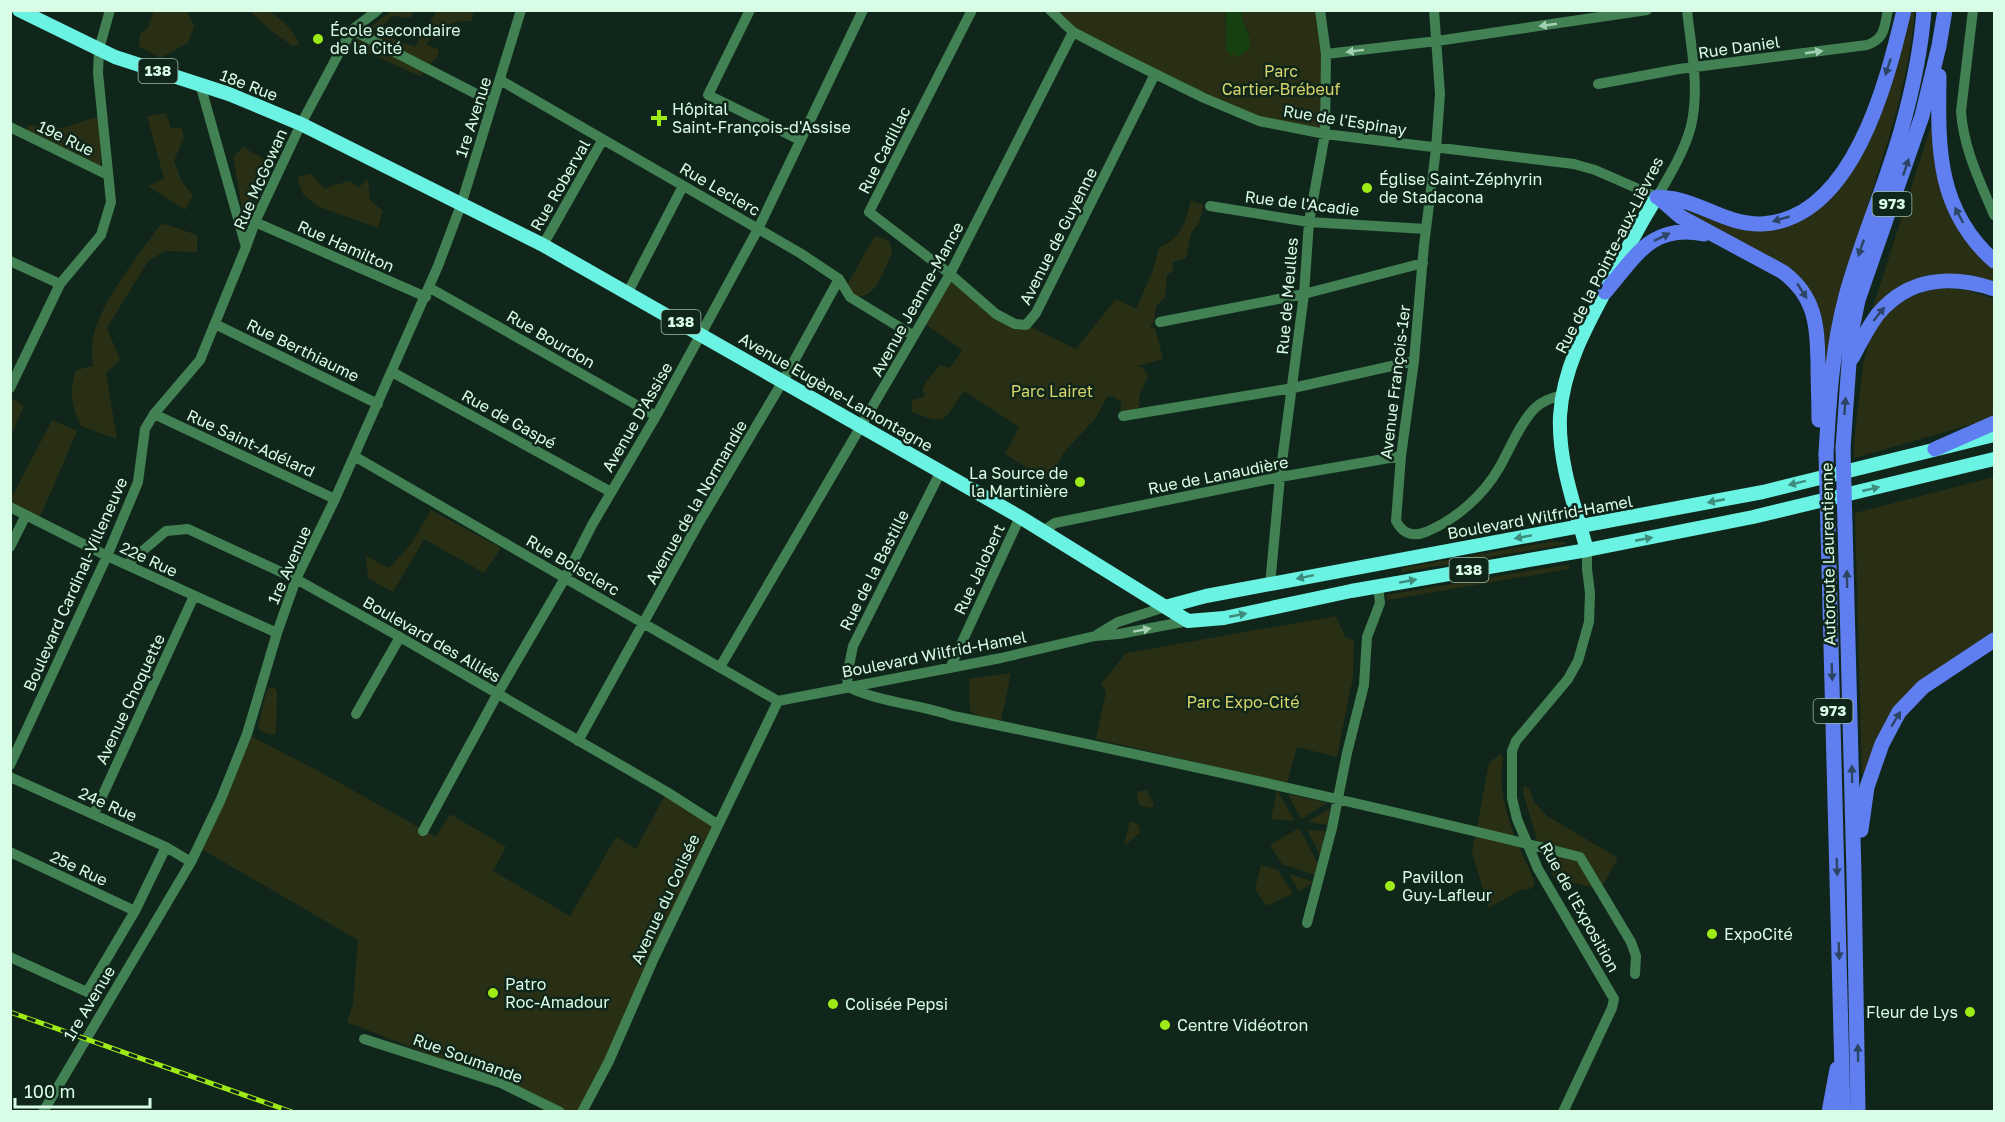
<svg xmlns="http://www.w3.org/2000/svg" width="2005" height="1122" font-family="'Golos Text',sans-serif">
<rect width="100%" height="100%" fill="#11261a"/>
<path fill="#292f15" d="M154,11H187L194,26L188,43L160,58L139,46L140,34L147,29Z
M250,11H269C281,20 294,29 299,44L293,46L271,31Z
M391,11H414L410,18L392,16L382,27L387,36L415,47L427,25L437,11H474L471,21C450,21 439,27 426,44L439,50L438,56L420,76L348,44Z
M1050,11H1226L1225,18L1232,56L1234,51L1242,52L1249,33L1243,23L1241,11H1320L1325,134L1259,121L1073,32Z
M1909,11H1915C1908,84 1887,144 1865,214C1850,263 1839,314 1827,364H1822L1810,292L1683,214L1684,210C1700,215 1716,222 1732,227C1739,229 1748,229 1755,229C1799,232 1829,204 1852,170Z
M166,113L171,128H181L184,137L174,161L182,182L193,196L185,210L148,186L164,179L147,116Z
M100,116L101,167L30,134L26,128L30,125L62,128Z
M1934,117L1935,137L1980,255L1994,269V283L1952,275L1874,311L1872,310Z
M243,147L265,160L249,198L261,206L253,210L242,208L233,157Z
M311,174L325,189L334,185L351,181L358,188L368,179L370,200L383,211L378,228L317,206L303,194L297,177Z
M1191,200L1203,205L1200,221L1191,233L1186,258L1173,262V271L1167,275L1165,297L1156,307L1154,323L1151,324V328H1155L1163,359L1137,366L1144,368L1148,376L1139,396V407L1121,415V402L1113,396L1107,397L1095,419L1064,452L1048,481L1005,454L1019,427L964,391C943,419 950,427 912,412V400L922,398L926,395L922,391L926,382L940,365L950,368L962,350L922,322L950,274L975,297L1026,325L1076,349L1116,299L1136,309L1152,273L1159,248C1183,236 1184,225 1191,200Z
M165,224L197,235V252L165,251L148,261L107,328L120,360L106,373L117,439L81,426C71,404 69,394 76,370L93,366C92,359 92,353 92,347C94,308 138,257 160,225Z
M875,236L889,241L892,249L891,255C881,276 873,309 843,292Z
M1941,288L1966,290L1994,299V416L1973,424L1854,458C1854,436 1857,415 1860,393C1861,378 1863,362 1867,348C1877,314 1908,292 1941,288Z
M14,399L24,406L11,436V405Z
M52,420L77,431L40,517L11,504V499Z
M1994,477V635L1935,673L1866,775L1862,774L1855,513Z
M431,510L501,548L484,573L424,539L393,592L368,578L366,556L389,568L411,544Z
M1551,542H1564L1566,544L1402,572V568Z
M1565,565H1570L1569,569L1387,600L1386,595Z
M1336,616L1345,637L1354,640L1353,676L1337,757L1297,747L1287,783L1096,739L1106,692L1101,684L1126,653Z
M1011,673L1001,721L980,717L970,711L969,679Z
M269,688H275L277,692L276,732L274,735C268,735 262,732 258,727L266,693Z
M247,734L320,772L436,837L450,814L506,847L493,871L570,916L616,837L636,849L667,792L717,824L582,1112L560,1111L501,1083L347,1022L353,1004L358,940L198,847Z
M1500,754L1503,757C1495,803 1518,842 1535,883L1534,886L1530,889L1520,890L1489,908L1472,853L1489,763Z
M1524,786L1529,788L1534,802L1547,816L1618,858L1604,883L1595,888L1554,878L1538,843L1523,793Z
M1147,790L1154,805L1152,808L1140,806L1137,797V792Z
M1277,790L1295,821L1271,819Z
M1288,794L1327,803L1301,819Z
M1330,808L1327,825L1308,822Z
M1130,821L1138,824L1140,832L1126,845L1124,844Z
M1299,828L1318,864L1315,875L1282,864L1270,845Z
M1307,830L1325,831L1320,855Z
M1261,865L1278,870L1293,894L1266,906L1255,889Z
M1289,874L1314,882L1299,891Z"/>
<path fill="#14410f" d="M1226,11H1241C1242,26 1252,33 1249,49L1244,53H1242L1241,56L1237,57L1234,52L1232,57L1226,49Z"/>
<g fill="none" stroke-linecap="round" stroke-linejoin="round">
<path stroke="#418153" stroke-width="10" d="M750,10L708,95L800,140
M972,10L869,212L950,274L996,314L1015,324L1026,325L1036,313L1155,74
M1050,10L1073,32L1127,60L1204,98L1259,121L1325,134L1574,164L1595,170L1657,197C1670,175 1685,150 1691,126C1700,88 1691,48 1687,10
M1434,10L1440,94L1436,149L1424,245L1414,361L1401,456L1396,521C1403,534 1413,537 1426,532C1455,520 1483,496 1499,468C1510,449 1519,425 1534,409C1543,400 1552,398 1563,395
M1973,10L1961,111C1963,147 1980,182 1994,215
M352,30L492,102
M1326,54L1437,41L1647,10
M500,80L800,253L839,279L850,297L914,336
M1598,84L1679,69L1867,45C1885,39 1884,28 1888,10
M10,127L108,175
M1210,206L1309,222L1426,229
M255,222L426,297
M543,245L603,139
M246,247L255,222L301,124L340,51L352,30L378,10
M10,261L60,284
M430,288L656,416
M628,292L683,186
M1160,322L1304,294L1423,263
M215,324L378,404
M392,372L611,492
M10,388L60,284L101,235L111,202L98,73L99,49L110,10
M154,414L335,499
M1123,416L1293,388L1414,361
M354,456L778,701
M10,507L107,556L277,633
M1043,531L1055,523L1280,477L1401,456
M10,547L26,515
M127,564L166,531L188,529L296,579L400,637L667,792L717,824
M1270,585L1280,477L1304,294L1309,222L1325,134L1326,54L1320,10
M1098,634L1118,622L1165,607
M720,667L950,274L1073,32
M950,668L1020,517
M848,687C882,703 919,704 953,716C1163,759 1372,805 1580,857L1631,942L1636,956L1635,974
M848,687L847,676L853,646L941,471
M778,701L1001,658L1095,636L1119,634L1188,621
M356,714L400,637
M578,741L697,526L783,381L839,279
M10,765L107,556L138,482L145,429L154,414L200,360L246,247L200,84
M10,777L166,847L191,862
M94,814L194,596
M423,831L498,693L565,578L592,525L656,416L701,334L758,229L863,10
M10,852L135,911
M1307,923L1332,828L1347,753L1364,685L1367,637L1380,603L1378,586
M10,957L87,992L135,911L166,847
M364,1039L501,1083L560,1112
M43,1112L191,862L221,799L247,734L277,633L296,579L335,499L438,266L461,205L521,10
M582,1112L609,1061L654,958L778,701
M1563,1112L1612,1008L1614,999L1538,869L1517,819L1512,798V751L1516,741L1568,679L1578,661L1589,622L1590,593L1587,569V550"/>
<path stroke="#6af2e2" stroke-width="14" d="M19,10L115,57L229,94L301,124L543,245L1020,517L1188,621L1224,618L1351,591L1587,550L1753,517L1994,459
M1587,550C1575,507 1558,462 1560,416C1563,364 1591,318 1615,273C1628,247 1641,221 1657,197
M1165,607L1206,596L1763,492L1994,435"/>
<path stroke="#5f7ff1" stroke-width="15" d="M1939,76C1938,147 1936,209 1994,261
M1657,197C1664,198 1672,198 1679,200C1708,207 1730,225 1762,224C1853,219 1887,82 1904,10
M1658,197L1681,217L1783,272C1816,297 1817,325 1818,363C1818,382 1819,401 1819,420
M1605,292C1636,256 1652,223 1704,234
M1852,358C1860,343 1868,327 1878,314C1909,277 1952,275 1994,289
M1843,448L1851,334L1858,300L1922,116L1939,46L1945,10
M1935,449L1994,423
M1826,454C1829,401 1832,348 1846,296C1861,240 1885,187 1901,131C1912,92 1921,52 1924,10
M1845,525L1854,875L1858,1112
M1828,529L1843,1112
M1861,830L1867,787L1882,744L1899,712L1923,687L1994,640
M1829,1112L1837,1069"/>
<g stroke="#9feb16" stroke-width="5">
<path id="rail" d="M10,1012L292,1112"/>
</g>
<use href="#rail" stroke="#11261a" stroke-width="3" stroke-dasharray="9" stroke-linecap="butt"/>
<path stroke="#5f7ff1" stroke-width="15" d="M1843,448L1845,525
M1826,454L1828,529"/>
</g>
<defs><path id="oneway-solid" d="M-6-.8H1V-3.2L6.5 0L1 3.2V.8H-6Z" transform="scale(1.5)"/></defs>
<g fill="#a4d1b3">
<use href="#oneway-solid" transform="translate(1548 25) rotate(172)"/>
<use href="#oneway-solid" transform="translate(1355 51) rotate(173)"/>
<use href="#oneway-solid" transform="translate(1814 52) rotate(-8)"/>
<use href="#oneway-solid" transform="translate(1142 630) rotate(-10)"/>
</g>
<g fill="#2c4565">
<use href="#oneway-solid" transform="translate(1888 67) rotate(108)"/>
<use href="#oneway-solid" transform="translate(1906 167) rotate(-71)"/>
<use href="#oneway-solid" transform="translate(1959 215) rotate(-118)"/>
<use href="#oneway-solid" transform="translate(1781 219) rotate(164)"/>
<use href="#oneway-solid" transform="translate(1662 237) rotate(-26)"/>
<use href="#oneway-solid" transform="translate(1861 248) rotate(109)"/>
<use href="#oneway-solid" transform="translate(1802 291) rotate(57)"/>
<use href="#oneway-solid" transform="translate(1879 314) rotate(-51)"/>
<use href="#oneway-solid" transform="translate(1845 406) rotate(-86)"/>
<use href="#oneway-solid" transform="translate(1847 579) rotate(-91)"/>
<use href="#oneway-solid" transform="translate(1832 672) rotate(88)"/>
<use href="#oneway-solid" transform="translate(1896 719) rotate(-59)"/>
<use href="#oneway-solid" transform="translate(1852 774) rotate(-91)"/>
<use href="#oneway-solid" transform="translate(1837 867) rotate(88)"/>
<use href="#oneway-solid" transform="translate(1839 951) rotate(88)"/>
<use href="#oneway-solid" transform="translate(1858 1053) rotate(-91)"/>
</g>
<g fill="#3e8c7e">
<use href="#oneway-solid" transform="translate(1797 483) rotate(166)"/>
<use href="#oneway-solid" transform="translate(1871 489) rotate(-13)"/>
<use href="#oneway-solid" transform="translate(1716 501) rotate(169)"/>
<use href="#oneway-solid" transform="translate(1523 537) rotate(170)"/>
<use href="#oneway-solid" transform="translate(1644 539) rotate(-11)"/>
<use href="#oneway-solid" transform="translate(1305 577) rotate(168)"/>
<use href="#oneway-solid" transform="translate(1408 581) rotate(-10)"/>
<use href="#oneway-solid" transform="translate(1238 615) rotate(-11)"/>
</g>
<g fill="#9feb16" stroke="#11261a" stroke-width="2">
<circle cx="318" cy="39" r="6"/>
<path d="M656 109h6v6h6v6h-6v6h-6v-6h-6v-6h6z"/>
<circle cx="1367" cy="188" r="6"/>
<circle cx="1080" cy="482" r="6"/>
<circle cx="1390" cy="886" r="6"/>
<circle cx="1712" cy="934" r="6"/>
<circle cx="493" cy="993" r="6"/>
<circle cx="833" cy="1004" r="6"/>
<circle cx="1970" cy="1012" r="6"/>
<circle cx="1165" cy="1025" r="6"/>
</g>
<g text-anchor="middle" stroke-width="5" stroke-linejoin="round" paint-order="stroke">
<g fill="#11261a" stroke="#9dbca9" stroke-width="1.5">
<rect x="138.5" y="59" width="39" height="24" rx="4.5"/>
<rect x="1872.5" y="192" width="39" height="24" rx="4.5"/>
<rect x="661.5" y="310" width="39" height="24" rx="4.5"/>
<rect x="1449.5" y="558" width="39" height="24" rx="4.5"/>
<rect x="1813.5" y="699" width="39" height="24" rx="4.5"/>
</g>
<g font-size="15" font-weight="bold" fill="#d9fce6">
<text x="158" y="76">138</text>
<text x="1892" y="209">973</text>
<text x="681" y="327">138</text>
<text x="1469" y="575">138</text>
<text x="1833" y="716">973</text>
</g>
<g font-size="16" fill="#d9fce6" stroke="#11261a" text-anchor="start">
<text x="330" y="36">École secondaire<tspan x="330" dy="18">de la Cité</tspan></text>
<text x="672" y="115">Hôpital<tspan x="672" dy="18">Saint-François-d'Assise</tspan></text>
<text x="1379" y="185">Église Saint-Zéphyrin<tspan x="1379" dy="18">de Stadacona</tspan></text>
<text x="1068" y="479" text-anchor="end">La Source de<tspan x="1068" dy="18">la Martinière</tspan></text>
<text x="1402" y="883">Pavillon<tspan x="1402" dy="18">Guy-Lafleur</tspan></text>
<text x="1724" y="940">ExpoCité</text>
<text x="505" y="990">Patro<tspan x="505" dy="18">Roc-Amadour</tspan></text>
<text x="845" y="1010">Colisée Pepsi</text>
<text x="1958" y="1018" text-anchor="end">Fleur de Lys</text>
<text x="1177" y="1031">Centre Vidéotron</text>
</g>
<g font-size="16" fill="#d9fce6" stroke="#11261a">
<text transform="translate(1739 47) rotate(-8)" y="6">Rue Daniel</text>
<text transform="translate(249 85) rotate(21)" y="6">18e Rue</text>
<text transform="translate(473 117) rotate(-72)" y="6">1re Avenue</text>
<text transform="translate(1345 120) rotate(9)" y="6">Rue de l'Espinay</text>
<text transform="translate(66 138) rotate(26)" y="6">19e Rue</text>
<text transform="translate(884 150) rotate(-63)" y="6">Rue Cadillac</text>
<text transform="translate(260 179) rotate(-66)" y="6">Rue McGowan</text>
<text transform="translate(560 185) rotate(-60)" y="6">Rue Roberval</text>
<text transform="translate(720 189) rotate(30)" y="6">Rue Leclerc</text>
<text transform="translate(1302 203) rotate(7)" y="6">Rue de l'Acadie</text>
<text transform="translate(1058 236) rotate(-63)" y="6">Avenue de Guyenne</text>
<text transform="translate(346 246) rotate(24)" y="6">Rue Hamilton</text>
<text transform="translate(1609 255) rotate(-63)" y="6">Rue de la Pointe-aux-Lièvres</text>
<text transform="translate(1287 296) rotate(-85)" y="6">Rue de Meulles</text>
<text transform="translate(917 299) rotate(-61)" y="6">Avenue Jeanne-Mance</text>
<text transform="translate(551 339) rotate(30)" y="6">Rue Bourdon</text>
<text transform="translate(303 350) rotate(26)" y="6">Rue Berthiaume</text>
<text transform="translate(1395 382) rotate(-83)" y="6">Avenue François-1er</text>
<text transform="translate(836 392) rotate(30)" y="6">Avenue Eugène-Lamontagne</text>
<text transform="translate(637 417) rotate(-60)" y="6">Avenue D'Assise</text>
<text transform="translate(509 419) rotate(29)" y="6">Rue de Gaspé</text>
<text transform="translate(251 443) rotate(25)" y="6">Rue Saint-Adélard</text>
<text transform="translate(1218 475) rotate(-11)" y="6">Rue de Lanaudière</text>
<text transform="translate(696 502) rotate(-60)" y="6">Avenue de la Normandie</text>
<text transform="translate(1540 517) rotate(-10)" y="6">Boulevard Wilfrid-Hamel</text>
<text transform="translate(1828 554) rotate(-91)" y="6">Autoroute Laurentienne</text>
<text transform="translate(149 559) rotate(25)" y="6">22e Rue</text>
<text transform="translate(289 565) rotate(-66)" y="6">1re Avenue</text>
<text transform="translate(573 565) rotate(30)" y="6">Rue Boisclerc</text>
<text transform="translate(979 569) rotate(-65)" y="6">Rue Jalobert</text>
<text transform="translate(874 570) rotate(-63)" y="6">Rue de la Bastille</text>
<text transform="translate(75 584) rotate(-66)" y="6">Boulevard Cardinal-Villeneuve</text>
<text transform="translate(432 639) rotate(30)" y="6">Boulevard des Alliés</text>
<text transform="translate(934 654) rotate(-11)" y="6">Boulevard Wilfrid-Hamel</text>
<text transform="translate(130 699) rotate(-65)" y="6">Avenue Choquette</text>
<text transform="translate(108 804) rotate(24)" y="6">24e Rue</text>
<text transform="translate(79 868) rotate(25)" y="6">25e Rue</text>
<text transform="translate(665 899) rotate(-65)" y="6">Avenue du Colisée</text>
<text transform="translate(1580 907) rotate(61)" y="6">Rue de l'Exposition</text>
<text transform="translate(89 1003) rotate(-59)" y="6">1re Avenue</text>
<text transform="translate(468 1058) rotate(20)" y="6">Rue Soumande</text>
</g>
<g font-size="16" fill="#d6d66b" stroke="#11261a">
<text x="1281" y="77">Parc<tspan x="1281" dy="18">Cartier-Brébeuf</tspan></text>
<text x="1052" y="397">Parc Lairet</text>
<text x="1243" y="708">Parc Expo-Cité</text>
</g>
</g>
<rect width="2005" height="1122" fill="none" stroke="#d9fce6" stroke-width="24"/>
<path d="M15 1098v9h135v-9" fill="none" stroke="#d9fce6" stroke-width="3"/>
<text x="24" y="1098" font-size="18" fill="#d9fce6" stroke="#11261a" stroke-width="4.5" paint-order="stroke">100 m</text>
</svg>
